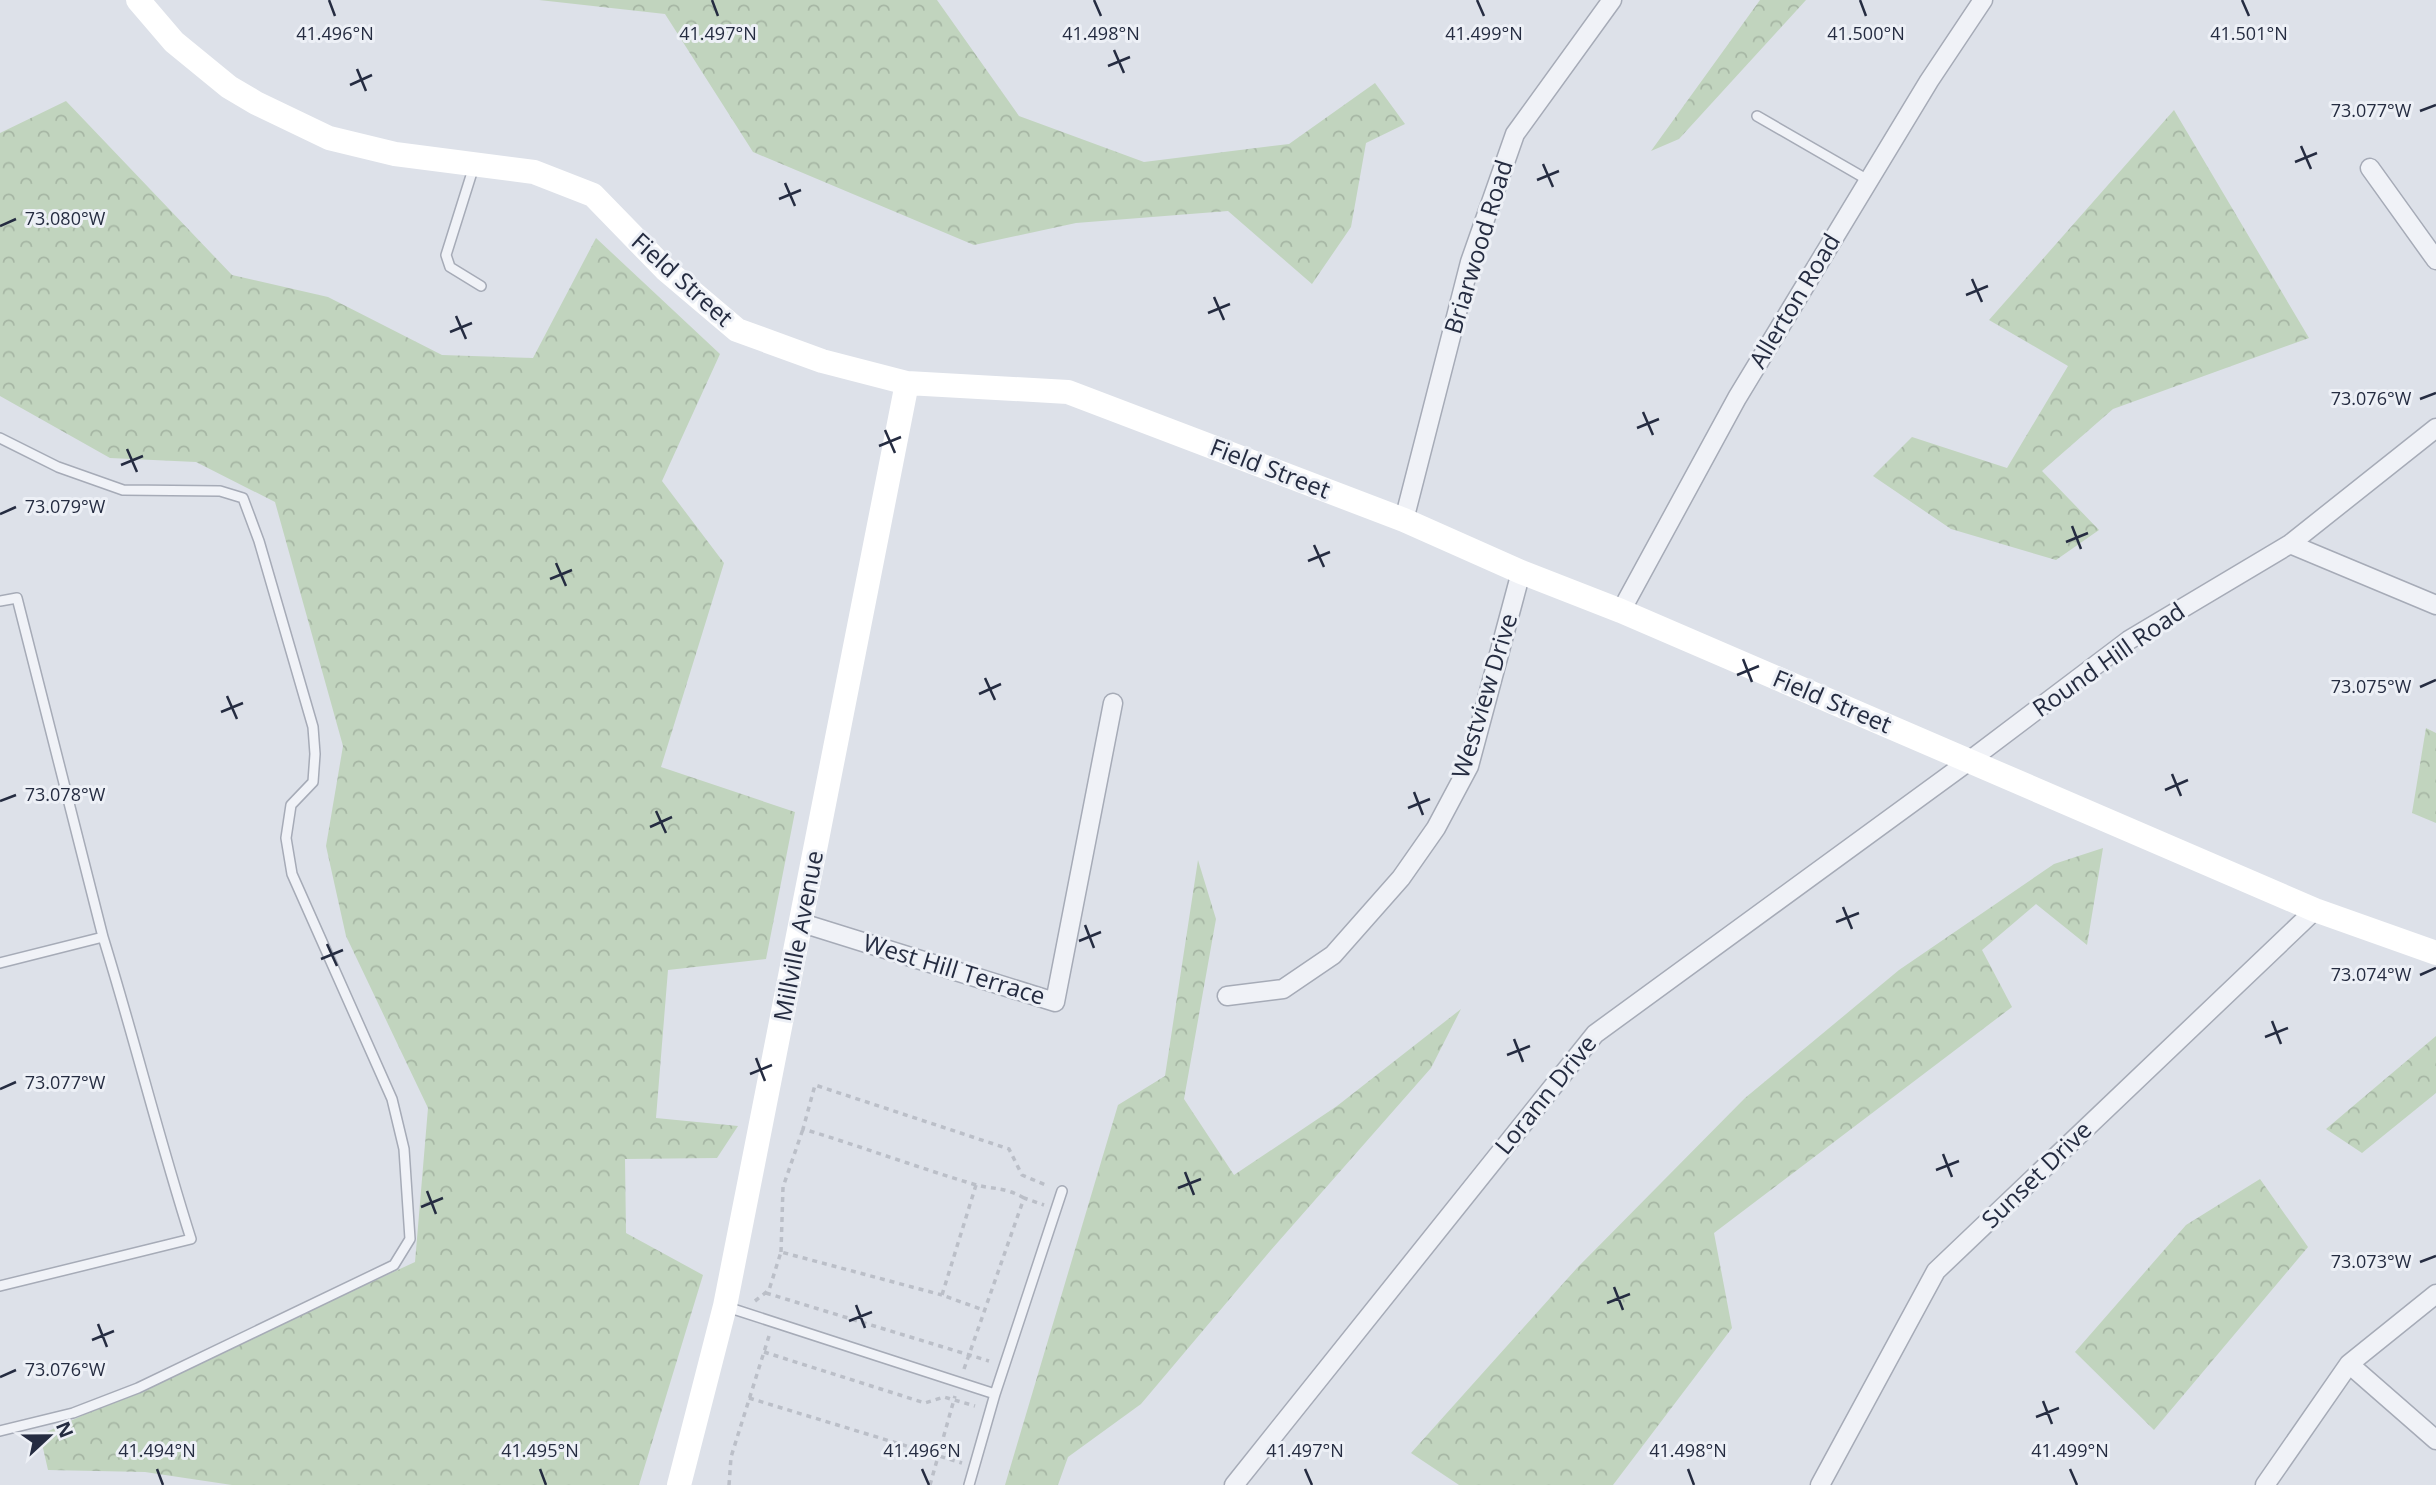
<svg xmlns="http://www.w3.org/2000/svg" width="2436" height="1485" font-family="'Open Sans',sans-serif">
<defs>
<pattern id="forest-crowns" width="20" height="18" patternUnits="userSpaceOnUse" patternTransform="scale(1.75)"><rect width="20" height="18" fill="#c1d4be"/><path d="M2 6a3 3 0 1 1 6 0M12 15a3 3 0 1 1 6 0" fill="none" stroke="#a6b6a4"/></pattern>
</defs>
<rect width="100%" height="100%" fill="#dde1e9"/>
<path fill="url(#forest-crowns)" d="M539,0H937L1019,116L1144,162L1289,144L1375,83L1405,124L1366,143L1351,227L1312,284L1228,211L1076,223L974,245L753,152L665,14Z
M1760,0H1806L1679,139L1651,151Z
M66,101L232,275L328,297L442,355L533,358L596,238L720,354L662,481L724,563L661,767L795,812L766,959L668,970L656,1118L738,1126L717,1158L625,1159L626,1233L703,1275L639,1485H232L145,1472L48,1470L40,1435L415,1262L428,1108L346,936L326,846L343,746L275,502L196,462L110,458L0,396V133Z
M2174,110L2309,338L2113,409L2042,471L2099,530L2056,560L1951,529L1873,476L1912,437L2007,468L2068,366L1989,320Z
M2426,728L2436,733V823L2412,813Z
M2103,848L2087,945L2036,904L1982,950L2012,1007L1714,1233L1732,1328L1613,1485H1459L1411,1453L1577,1268L1745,1098L1899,970L2054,864Z
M1198,860L1216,919L1184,1099L1234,1175L1337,1106L1461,1009L1431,1068L1271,1250L1141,1404L1068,1457L1058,1485H1005L1118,1105L1165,1076Z
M2436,1036V1093L2362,1153L2326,1129Z
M2260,1179L2308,1247L2154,1430L2075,1352L2186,1225Z"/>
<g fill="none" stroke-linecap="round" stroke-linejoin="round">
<g stroke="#a6abb7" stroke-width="12">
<path id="lane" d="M1757,116L1868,180
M474,166L446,255L450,267L481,286
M0,438L58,467L123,490L220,491L243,498L259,541L313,727L315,754L313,782L291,805L286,838L292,874L392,1099L404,1149L410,1239L394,1265L138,1388L73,1413L0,1431
M0,601L17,598L103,937
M0,963L103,937C134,1037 159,1139 191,1239L0,1286
M727,1307L995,1394
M969,1485L995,1394L1062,1191"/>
</g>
<g stroke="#a6abb7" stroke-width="21">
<path id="street" d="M2370,168L2436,260
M1404,520L1470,262L1515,134L1612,0
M2290,544L2436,605
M1621,611L1737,398L1929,81L1983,0
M802,923L1055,1002L1113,703
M1227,996L1283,989L1333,955L1401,878L1436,828L1469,766L1521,572
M2349,1364L2436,1440
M1234,1485L1595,1034L1969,761L2129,640L2290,544L2436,428
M1820,1485L1936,1271L2315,910
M2265,1485L2349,1364L2436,1294"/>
</g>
<path stroke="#bbbfc8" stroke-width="3.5" stroke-dasharray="5 5" stroke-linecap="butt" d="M976,1185L942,1295L986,1311
M1024,1198C1003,1186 993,1190 973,1184C916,1167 860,1146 803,1129L815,1085L1009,1149L1022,1175L1048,1186
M781,1252L783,1187L803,1129
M766,1293L989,1361
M755,1301L769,1290L781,1252L942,1295
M764,1352L925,1403L944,1397L975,1406
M964,1369L1024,1198L1044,1205
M749,1398L962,1463
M729,1485L731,1457L769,1336
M930,1485L955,1396"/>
<use href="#lane" stroke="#f0f2f7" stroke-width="9"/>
<use href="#street" stroke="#f0f2f7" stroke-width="18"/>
<path stroke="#fff" stroke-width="24" d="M138,0L174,42L229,87L256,103L329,138L395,154L534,172L593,195L665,269L737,330L822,361L907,383L1068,392L1404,520L1521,572L1621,611L2315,910L2436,953
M679,1485L725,1306L907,383"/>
</g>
<path fill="none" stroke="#252c41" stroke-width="2.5" d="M329,0L335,16M712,0L718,16M1094,0L1101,16M1477,0L1484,16M1860,0L1866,16M2242,0L2249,16M1114,50L1124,73M1108,66L1130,57M357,69L366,91M350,85L372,75M2420,111L2436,105M2301,146L2311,169M2295,162L2317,153M1543,164L1553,187M1537,180L1559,171M785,183L795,206M779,199L801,190M0,226L16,219M1972,279L1982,302M1966,295L1988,286M1214,297L1224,320M1208,313L1230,304M456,316L466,339M450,332L472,323M2420,399L2436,393M1643,412L1653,435M1637,428L1659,419M885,430L895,453M879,446L901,437M127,449L137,472M121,465L143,456M0,514L16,507M2072,526L2081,549M2066,542L2088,533M1314,545L1324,567M1308,561L1330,552M556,563L566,586M550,579L572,570M1743,659L1752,682M1737,675L1759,666M985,678L995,700M2420,687L2436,680M979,694L1001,684M227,696L237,719M221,712L243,703M2172,774L2181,796M2165,790L2188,780M1414,792L1423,815M0,801L16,795M1408,808L1430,799M656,811L666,833M650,827L672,817M1843,907L1852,929M1836,922L1859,913M1085,925L1094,948M1079,941L1101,932M327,944L337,966M321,959L343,950M2420,975L2436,968M2272,1021L2281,1044M2265,1037L2288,1028M1514,1039L1523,1062M1507,1055L1530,1046M756,1058L765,1081M750,1074L772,1065M0,1089L16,1082M1943,1154L1952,1177M1936,1170L1959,1161M1185,1172L1194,1195M1178,1188L1201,1179M427,1191L436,1214M421,1207L443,1198M2420,1262L2436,1256M1614,1287L1623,1310M1607,1303L1630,1294M856,1305L865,1328M849,1321L872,1312M98,1324L107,1347M92,1340L114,1331M0,1377L16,1370M2043,1401L2052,1424M2036,1417L2059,1408M157,1469L163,1485M540,1469L546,1485M922,1469L929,1485M1305,1469L1312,1485M1688,1469L1694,1485M2070,1469L2077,1485"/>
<g text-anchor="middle" stroke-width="6" stroke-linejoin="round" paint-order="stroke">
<g font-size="24" fill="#252c41" stroke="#edf0f6">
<text transform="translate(1479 247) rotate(-73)" y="8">Briarwood Road</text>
<text transform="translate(682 280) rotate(42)" y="8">Field Street</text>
<text transform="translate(1795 301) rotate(-59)" y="8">Allerton Road</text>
<text transform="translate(1270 469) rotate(21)" y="8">Field Street</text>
<text transform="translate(2109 660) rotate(-35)" y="8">Round Hill Road</text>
<text transform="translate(1485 696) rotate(-73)" y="8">Westview Drive</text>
<text transform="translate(1832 702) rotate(23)" y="8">Field Street</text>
<text transform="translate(799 936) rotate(-79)" y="8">Millville Avenue</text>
<text transform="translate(954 970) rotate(17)" y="8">West Hill Terrace</text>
<text transform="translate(1546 1095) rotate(-51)" y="8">Lorann Drive</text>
<text transform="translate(2037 1175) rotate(-44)" y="8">Sunset Drive</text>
</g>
</g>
<g font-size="18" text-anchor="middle" fill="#252c41" stroke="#edf0f6" stroke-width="6" stroke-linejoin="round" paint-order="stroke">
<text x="1866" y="40">41.500°N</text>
<text x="335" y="40">41.496°N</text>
<text x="718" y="40">41.497°N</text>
<text x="1101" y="40">41.498°N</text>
<text x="1484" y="40">41.499°N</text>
<text x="2249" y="40">41.501°N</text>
<text x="2371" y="117">73.077°W</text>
<text x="65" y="225">73.080°W</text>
<text x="2371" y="405">73.076°W</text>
<text x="65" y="513">73.079°W</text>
<text x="2371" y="693">73.075°W</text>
<text x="65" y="801">73.078°W</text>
<text x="2371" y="981">73.074°W</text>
<text x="65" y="1089">73.077°W</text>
<text x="2371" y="1268">73.073°W</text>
<text x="65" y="1376">73.076°W</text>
<text x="157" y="1457">41.494°N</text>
<text x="540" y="1457">41.495°N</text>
<text x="922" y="1457">41.496°N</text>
<text x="1305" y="1457">41.497°N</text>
<text x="1688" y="1457">41.498°N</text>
<text x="2070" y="1457">41.499°N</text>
</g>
<g transform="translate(49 1436) rotate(68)" stroke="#edf0f6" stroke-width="5" paint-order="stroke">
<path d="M0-5L12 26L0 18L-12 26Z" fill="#252c41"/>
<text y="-10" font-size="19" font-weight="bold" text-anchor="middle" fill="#252c41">N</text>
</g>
</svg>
